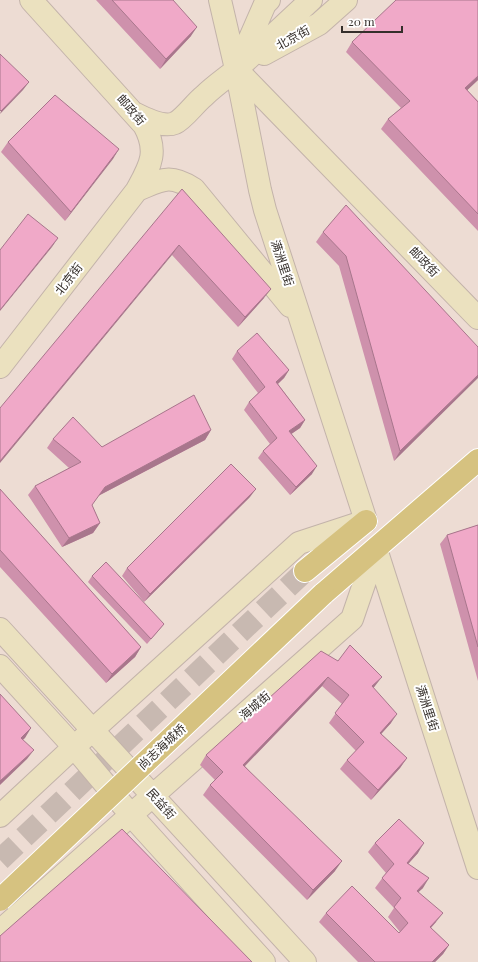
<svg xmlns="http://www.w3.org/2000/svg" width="478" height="962" font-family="'Playfair Display','Noto Sans SC',serif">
<rect width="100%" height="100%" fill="#eddcd3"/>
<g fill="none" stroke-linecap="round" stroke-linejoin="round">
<path stroke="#c8b9b1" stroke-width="22" stroke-dasharray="22 11" stroke-linecap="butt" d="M0,860L305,571"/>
<g stroke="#c3b3aa" stroke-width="24">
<path id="secondary" d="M264,54L319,24L346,0
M240,61L265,4L269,0
M236,69L478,318
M134,113C144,118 163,128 175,123C184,119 195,103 204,96C214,86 226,78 237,69C262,46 286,23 311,0
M137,190C162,180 169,173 194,189L290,306
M0,367L137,190C150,166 159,152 144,125L31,0
M376,549L478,868
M0,629L305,962
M0,666L74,747L131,815L264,962
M0,816L74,747L299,543L366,521L265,210L260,190L236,69L220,0
M0,931L352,619L376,549"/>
</g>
<g stroke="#fff" stroke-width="24">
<path id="primary" d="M305,571L366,521
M323,594L478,460"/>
</g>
<use href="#secondary" stroke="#ebe1bf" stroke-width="22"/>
<use href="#primary" stroke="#d6c280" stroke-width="22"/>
<g stroke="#fff" stroke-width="24" stroke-linecap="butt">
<path id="primary-bridge" d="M0,900L323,594"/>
</g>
<use href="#primary-bridge" stroke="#d6c280" stroke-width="22"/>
</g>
<path fill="#ce91ac" d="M96,0H173L191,36L160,69Z
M478,0V80L467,90L478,101V231L381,129L388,119L401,108L346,52L352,42Z
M8,142L119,149L65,221L1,152Z
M182,189L264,298L238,327L172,255Z
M323,232L478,347L394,461L339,266L316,242Z
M237,351L289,370L284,378L278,384L305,420L300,428L291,434L312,474L290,495L258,458L263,451L270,444L244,410L249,402L258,393L232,359Z
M211,430L205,440L98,496L92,505L100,523L93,533L62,547L28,495L35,486L69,468L47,448L53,439L102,447Z
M0,489L141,647L135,657L106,683L0,567Z
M250,497L144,602L122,576L127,568Z
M478,525V681L440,544L447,535Z
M92,576L164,624L160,629L147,644L88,582Z
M338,661L375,686L373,688L391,723L381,734L407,758L400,768L371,800L340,769L347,760L356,751L329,723L342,704L322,686L245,766L335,871L307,900L203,795L210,785L215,780L200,765L206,755Z
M375,843L418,853L408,864L423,888L418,892L436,922L431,928L449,945L443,954L435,962H358L319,922L326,913L399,933L400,932L388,917L394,908L375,888L386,873L368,852Z"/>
<path fill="#a8768c" d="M197,27L191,36L160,69L166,59Z
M478,76V80L459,98L465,88Z
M29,82L23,90L0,114L1,111Z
M119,149L113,159L65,221L71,212Z
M58,238L52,247L0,311V310Z
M179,245L172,255L0,463V461Z
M271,289L264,298L238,327L245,317Z
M289,370L284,378L271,390L276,382Z
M478,375V378L394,461L400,451Z
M305,420L300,428L284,439L289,431Z
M211,430L205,440L98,496L105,487Z
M317,466L312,474L290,495L296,487Z
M256,489L250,497L144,602L150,594Z
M100,523L93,533L62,547L69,538Z
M141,647L135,657L106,683L112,674Z
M328,677L322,686L237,774L243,765Z
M382,677L375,686L365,696L372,686Z
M397,714L391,723L373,743L380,733Z
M31,728L25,738L14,748L21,738Z
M34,750L27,759L0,785V781Z
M407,758L400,768L371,800L378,790Z
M424,843L418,853L401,872L407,863Z
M342,861L335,871L307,900L313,890Z
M429,878L423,888L410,900L417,891Z
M443,913L436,922L423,936L430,927Z
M449,945L443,954L435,962H432Z"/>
<path fill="#f0a9c8" stroke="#a8768c" d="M112,0H173L197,27L166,59Z
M396,0H478V76L465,88L478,102V214L388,119L410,101L352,42Z
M0,54L29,82L1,111L0,110Z
M55,95L119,149L71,212L8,142Z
M182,189L271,289L245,317L179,245L0,461V408Z
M346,205L478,347V375L400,451L346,256L323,232Z
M28,214L58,238L0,310V250Z
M257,333L289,370L276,382L305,420L289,431L317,466L296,487L263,451L277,438L249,402L265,387L237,351Z
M194,395L211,430L105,487L92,505L100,523L69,538L35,486L81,462L53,439L73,417L102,447Z
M231,464L256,489L150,594L127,568Z
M0,489L141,647L112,674L0,550Z
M478,525V647L447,535Z
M106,562L164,624L151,639L92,576Z
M350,645L382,677L372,686L397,714L380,733L407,758L378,790L347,760L364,742L335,713L349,695L328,677L243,765L342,861L313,890L210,785L223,772L206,755L321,651L338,661Z
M0,694L31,728L21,738L34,750L0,781Z
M399,819L424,843L407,863L429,878L417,891L443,913L430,927L449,945L432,962H375L326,913L352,886L399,933L408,923L394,907L401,898L382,878L394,864L375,843Z
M122,829L252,962H0V936Z"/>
<g text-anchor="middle" stroke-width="4" stroke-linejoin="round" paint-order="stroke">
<g font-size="12" fill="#352f2b" stroke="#fff">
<text transform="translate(293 38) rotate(-29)" y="4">北京街</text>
<text transform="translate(131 110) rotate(49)" y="4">邮政街</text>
<text transform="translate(424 262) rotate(46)" y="4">邮政街</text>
<text transform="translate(282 263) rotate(72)" y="4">满洲里街</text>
<text transform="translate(69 279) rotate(-52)" y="4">北京街</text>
<text transform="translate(255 706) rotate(-41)" y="4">海城街</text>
<text transform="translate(427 708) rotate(72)" y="4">满洲里街</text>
<text transform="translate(162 747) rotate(-43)" y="4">尚志海城桥</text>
<text transform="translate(161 804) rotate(48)" y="4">民益街</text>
</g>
</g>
<path d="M342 26v6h60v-6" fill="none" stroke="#352f2b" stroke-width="2"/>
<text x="348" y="26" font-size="12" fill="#352f2b" stroke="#ffffff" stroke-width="3" paint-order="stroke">20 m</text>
</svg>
